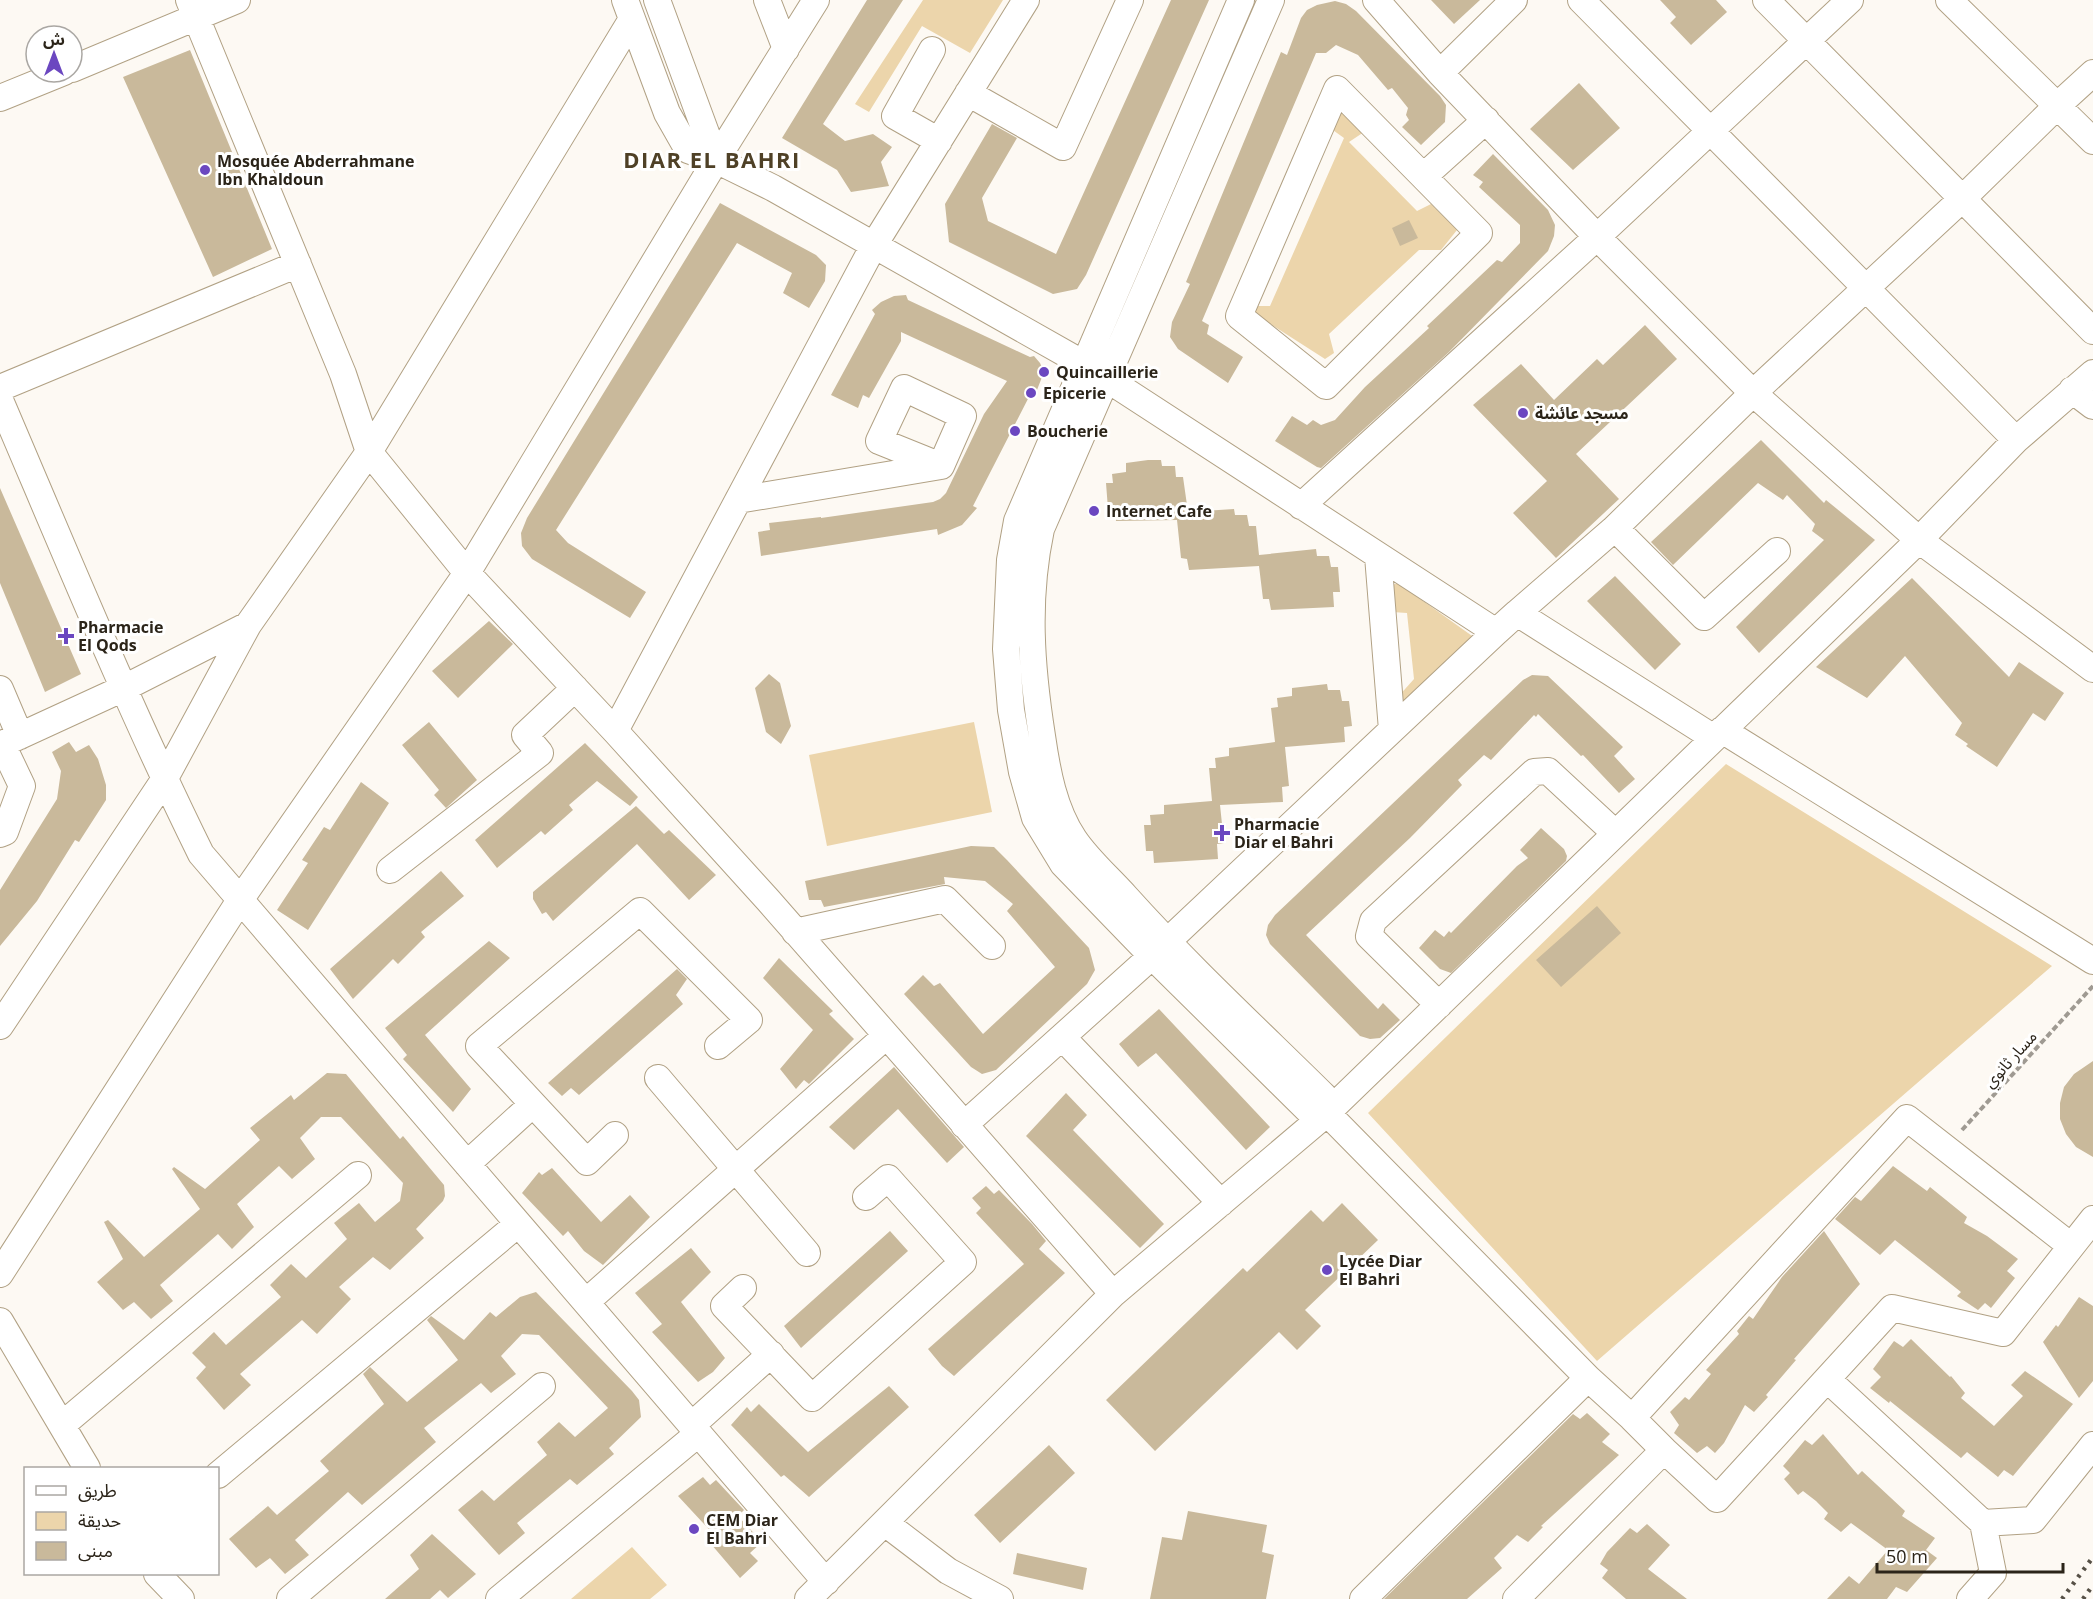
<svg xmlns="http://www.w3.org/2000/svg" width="2093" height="1599" font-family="'Open Sans','Noto Sans Arabic',sans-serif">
<rect width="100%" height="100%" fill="#fdf9f3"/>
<path fill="#ecd5ab" d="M923,0H1003L970,53L922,26L869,112L855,104Z
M1338,110L1364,132L1349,142L1417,211L1431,204L1457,230L1441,250H1419L1329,334L1334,353L1325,359L1250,311L1252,306H1270L1344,138L1330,128Z
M1398,583L1475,638L1405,711L1397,698L1414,679L1407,613L1392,612L1389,586Z
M974,722L992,812L827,846L809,755Z
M1726,764L2052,966L1597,1361L1368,1113Z
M632,1547L667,1585L650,1599H571Z"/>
<path fill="#c9b99b" d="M867,0H903L823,124L845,141L873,134L892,147L881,162L889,186L851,192L837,170L782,138Z
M1171,0H1209L1086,275L1077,289L1053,294L949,242L945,204L992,124L1017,138L982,198L988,221L1056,254Z
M1431,0H1480L1454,24Z
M1660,0H1716L1727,12L1691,45L1670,23L1676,17Z
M1335,1L1346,4L1356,11L1440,96L1446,105L1445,122L1421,145L1402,127L1409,120L1406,115L1408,108L1392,88L1388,90L1358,55L1336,45L1326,53H1316L1202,321L1209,325L1207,334L1243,357L1228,383L1178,349L1170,337L1172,322L1190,284L1186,282L1281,52L1287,55L1301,18L1307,10L1317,5Z
M190,50L272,249L213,277L123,77Z
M1579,83L1620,128L1573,170L1530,129Z
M1493,154L1548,210L1555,225L1554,236L1548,251L1449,352L1321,468L1317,467L1275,441L1292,416L1307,425L1313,420L1321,425L1335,420L1365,387L1429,328L1427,326L1497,260L1502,262L1520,243V225L1479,187L1483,182L1473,175Z
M720,203L816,255L826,265L825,281L809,308L783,293L792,273L737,243L556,530L568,543L646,592L630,618L532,559L522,546L521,533L527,518Z
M1409,220L1418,238L1400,246L1392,228Z
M906,295L908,300L1030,357L1034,356L1040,363L1044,372L1035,395L1031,393L973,506L977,508L962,525L938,535L937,529L761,556L758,532L770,530L769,523L821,517V518L933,502L940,499L946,493L984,414L1007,381L901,332V341L869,398L863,395L858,408L831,395L875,314L872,310L881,302L894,296Z
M1645,325L1677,359L1576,454L1619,499L1556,558L1513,513L1547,481L1473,405L1521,364L1554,400L1597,359L1603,365Z
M1761,440L1824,503L1826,500L1875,540L1759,653L1736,627L1824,540L1812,531L1815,524L1787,495L1783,500L1758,483L1673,565L1651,542Z
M1148,460H1161L1162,466H1175L1176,477H1183L1188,512L1234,509L1235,515H1247L1249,526H1256L1259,555L1316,549L1317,556H1329L1331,567H1338L1340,592H1333L1334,607L1271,610L1269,599H1263L1259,566L1189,570L1187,559L1181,558L1177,520L1116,521L1115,510L1108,509L1106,483H1113L1112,474L1126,472V463Z
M0,488L81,674L45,692L0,583Z
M1615,576L1681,644L1655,670L1587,601Z
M1912,578L2009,677L2019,662L2064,693L2045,721L2033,713L1997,767L1966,746L1968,744L1955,735L1962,723L1905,656L1867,698L1816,667Z
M489,621L513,644L458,698L432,671Z
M769,674L780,683L791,726L781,744L766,732L755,688Z
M1532,675L1548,676L1623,747L1614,756L1635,779L1619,793L1583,755L1581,756L1538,714L1536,717L1534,715L1491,760L1484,755L1458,780L1462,785L1410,838L1306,935L1378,1009L1383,1003L1400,1020L1380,1038L1370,1039L1360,1036L1270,944L1266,935L1268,925L1275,915L1523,680Z
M1327,684L1328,690H1340L1342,701H1349L1352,726L1344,727L1345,742L1285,747L1289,786L1282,787L1283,802L1220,805L1224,843L1217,844L1218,859L1154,863L1153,851H1146L1144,825H1151L1150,815L1164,814V805L1212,801L1209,768H1216L1215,758L1229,756V748L1275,742L1271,708L1278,707L1277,698L1292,696V688Z
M429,722L477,780L446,808L434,795L439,790L402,745Z
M69,742L76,752L89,745L98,759L106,785V800L79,842L75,840L37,901L0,946V890L57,799L61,771L52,752Z
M585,743L638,797L630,806L597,781L569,805L573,810L545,835L541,831L497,868L475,840Z
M361,782L389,803L308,930L277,910L308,863L302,860L324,827L330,830Z
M636,806L664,834L669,830L716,875L689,900L637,844L553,921L546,912L542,914L533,899V892Z
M1541,828L1564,849L1567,856L1566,861L1451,973L1440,969L1419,948L1435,930L1444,937L1449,931L1451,933L1517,866L1528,858L1520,850Z
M971,846L994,847L1007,860L1089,948L1095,970L1087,984L996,1070L982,1074L971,1067L904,994L923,975L934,986L940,983L983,1034L1055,967L1007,911L1013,904L985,881L944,877L945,884L824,907L821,900H809L805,881Z
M441,871L464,896L421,932L425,937L398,964L393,959L353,999L330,969Z
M1597,906L1621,933L1561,987L1536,960Z
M489,941L510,958L425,1035L471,1089L453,1112L403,1059L407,1055L385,1028Z
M779,958L833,1011L829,1014L854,1039L809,1084L804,1080L796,1089L780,1069L813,1030L763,978Z
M677,969L687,979L676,995L683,1004L579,1095L571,1088L562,1096L548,1083Z
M1159,1009L1270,1127L1246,1150L1156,1053L1138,1067L1119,1044Z
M2093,1061V1157L2076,1147L2066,1134L2060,1119V1103L2064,1087L2074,1074Z
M894,1067L964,1147L947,1163L898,1109L854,1150L829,1127Z
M327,1073L346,1074L400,1139L403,1136L444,1185L445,1196L443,1201L416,1229L424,1238L390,1270L373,1257L339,1287L351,1299L317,1334L302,1320L240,1374L251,1385L224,1410L196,1378L206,1367L192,1353L214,1332L226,1345L281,1297L270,1285L291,1264L306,1278L347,1239L334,1223L359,1203L375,1222L400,1201L403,1183L341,1117H321L300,1138L315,1159L292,1179L279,1166L237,1204L254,1227L232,1249L218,1234L160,1285L173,1301L151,1319L134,1302L123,1310L97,1282L123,1259L104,1222L108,1220L144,1257L200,1209L172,1169L174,1167L205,1189L260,1140L250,1128L291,1095L294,1100Z
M1066,1093L1087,1115L1073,1130L1164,1224L1140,1248L1026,1136Z
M1893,1166L1927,1191L1930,1187L1967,1217L1964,1223L1987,1236L2018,1259L2007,1271L2015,1278L1991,1308L1985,1303L1978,1310L1957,1296L1961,1292L1895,1240L1880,1255L1835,1219L1855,1197L1861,1201Z
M552,1168L601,1222L630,1195L650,1217L603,1265L584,1251L568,1231L563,1236L522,1193L539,1172L542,1175Z
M986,1186L994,1194L999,1190L1032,1224L1046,1241L1039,1249L1065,1273L954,1376L942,1366L928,1349L1024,1264L976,1213L981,1208L972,1198Z
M1342,1203L1378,1240L1305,1310L1321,1326L1297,1350L1279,1332L1155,1451L1106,1400L1243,1268L1247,1272L1311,1210L1323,1222Z
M890,1231L908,1251L801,1348L784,1326Z
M1824,1231L1860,1284L1794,1359L1796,1360L1766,1395L1768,1397L1754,1412L1745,1405L1724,1443L1715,1453L1707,1446L1697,1453L1674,1433L1679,1425L1670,1412L1685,1397L1689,1400L1711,1374L1706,1370L1739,1334L1737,1331L1749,1316L1753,1319L1782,1277Z
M691,1248L711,1272L681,1302L725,1358L713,1372L698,1382L652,1332L662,1324L635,1293Z
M536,1292L632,1391L639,1400L641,1417L609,1448L614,1454L577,1485L570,1479L517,1523L525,1533L499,1555L458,1510L482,1490L494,1501L547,1455L537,1442L559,1422L575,1437L608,1408L539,1335L522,1334L501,1356L516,1374L491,1393L481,1383L424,1428L436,1442L362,1505L348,1492L295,1540L309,1555L285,1574L270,1558L256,1568L229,1539L268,1506L277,1515L329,1471L320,1461L384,1404L363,1374L370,1367L407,1402L458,1360L427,1320L431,1316L464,1340L490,1312L496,1317L520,1297Z
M2079,1297L2093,1306V1381L2079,1398L2043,1342L2056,1325L2058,1327Z
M1911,1339L1950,1377L1951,1376L1965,1393L1961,1398L1994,1426L2023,1396L2011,1385L2025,1371L2073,1404L2013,1476L2004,1470L1998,1477L1967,1452L1961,1458L1890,1401L1889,1403L1870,1388L1881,1377L1873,1369L1894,1341L1903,1347Z
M889,1386L909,1407L809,1497L784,1475L781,1477L731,1425L747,1407L751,1412L759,1404L808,1452Z
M1587,1413L1610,1434L1602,1442L1619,1455L1541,1526L1543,1527L1528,1542L1517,1535L1494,1558L1502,1568L1467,1599H1384L1573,1414L1580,1419Z
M1823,1434L1858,1475L1862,1471L1905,1511L1902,1516L1935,1538L1926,1550L1937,1558L1907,1592L1896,1587L1887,1599H1827L1849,1576L1859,1584L1888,1550L1851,1523L1841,1532L1824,1519L1828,1513L1816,1501L1803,1491L1798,1495L1784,1479L1790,1473L1783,1466L1805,1440L1812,1445Z
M1049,1445L1075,1473L1000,1543L974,1515Z
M703,1477L710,1485L716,1480L744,1510L738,1516L762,1542L750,1553L758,1561L740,1578L711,1544L717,1538L678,1496Z
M1188,1511L1267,1525L1262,1552L1274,1555L1266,1599H1150L1162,1537L1182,1540Z
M1647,1524L1670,1545L1648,1569L1687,1599H1626L1602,1578L1608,1570L1600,1564L1607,1552L1630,1528L1637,1533Z
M432,1534L476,1574L448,1598L440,1590L430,1599H385L419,1569L410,1555Z
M1017,1553L1087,1568L1083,1590L1013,1574Z"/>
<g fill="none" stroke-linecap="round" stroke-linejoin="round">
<g stroke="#b1a184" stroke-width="28">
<path id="minor" d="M189,0L343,374L369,452L467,573L615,731L768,900L1113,1294L808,1599
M625,0L667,113L688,150L716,160L773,188L1084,364L1496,632L1517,613L1714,738
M657,0L716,160
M767,0L786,49
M1241,0L1017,521L1010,560L1006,649L1011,710L1022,772L1035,818L1063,864L1152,956L1311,1113H1327
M1271,0L1041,529C1026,600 1031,666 1042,736C1047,771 1054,809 1074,839C1088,860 1109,878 1126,897C1188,966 1257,1030 1324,1096L1327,1113L1588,1378L1363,1599
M1376,0L1440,73L1597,237L1753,393L1919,540L2093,669
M1581,0L2016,440
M1766,0L2093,331
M1949,0L2093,141
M932,50L895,116L939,141
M72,69L237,0
M1440,73L1514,0
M1337,89L1479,233L1326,386L1239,316Z
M968,93L1063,147L1130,0
M0,98L64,72
M1424,176L1486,120
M0,388L298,264
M2072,390L2093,406
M0,400C65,552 128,706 201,854L826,1582
M738,500L941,466L963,416L904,388L879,441L941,466
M1301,506L1597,237L1850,0
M1615,528L1704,617L1777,551
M1378,556L1392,730
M1517,613L1615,528L1753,393L1962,199L2058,105L2093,73
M248,625L369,452L632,19
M0,689L20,736
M1722,730L2093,961
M615,731L874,245L1026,0
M0,745L124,688L248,625L164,780L0,1026
M0,834L5,832L22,786L2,744
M390,870L540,753L525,735L575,688
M795,932L945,899L992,946
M1439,1005L1369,936L1373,921L1534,772L1548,771L1615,833
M1062,1037L1221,1203
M658,1078L807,1253
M964,1125L1152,956L1496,632
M615,1135L587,1162L479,1046L640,911L749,1020L718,1046
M467,1164L533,1104
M0,1274L240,900L467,573L716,160L816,0
M743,1288L724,1306L812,1398L963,1262L888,1178L866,1197
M1113,1294L1327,1113L1919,540L2016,440L2093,373
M586,1302L886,1036
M0,1321L87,1468
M1588,1378L1632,1418L1907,1118L2071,1246
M1827,1379L1983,1523L1993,1573L1970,1599
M62,1425L358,1175
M692,1425L771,1354
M1664,1450L1717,1499L1892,1308L2003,1333L2093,1219
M218,1475L518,1224
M885,1523L948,1571L1000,1599
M1983,1523L2033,1520L2093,1445
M157,1574L181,1599
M290,1599L542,1386
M499,1599L699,1433
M1516,1599L1664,1450L1632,1418"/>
</g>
<path stroke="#9f9a92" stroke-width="4" stroke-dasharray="6 3" stroke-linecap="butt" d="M1962,1130L2093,986"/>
<use href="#minor" stroke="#fff" stroke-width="26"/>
<path stroke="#565046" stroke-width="4.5" stroke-dasharray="3 6" stroke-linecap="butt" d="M2062,1599L2093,1557
M2083,1599L2093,1585"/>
</g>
<g fill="#6b47c0" stroke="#fff" stroke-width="2">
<circle cx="205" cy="170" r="6"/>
<circle cx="1044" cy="372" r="6"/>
<circle cx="1031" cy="393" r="6"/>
<circle cx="1523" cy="413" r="6"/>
<circle cx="1015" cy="431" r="6"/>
<circle cx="1094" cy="511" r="6"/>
<path d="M63 627h6v6h6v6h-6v6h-6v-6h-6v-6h6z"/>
<path d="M1219 824h6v6h6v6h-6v6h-6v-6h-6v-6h6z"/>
<circle cx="1327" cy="1270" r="6"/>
<circle cx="694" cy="1529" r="6"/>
</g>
<g text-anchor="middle" stroke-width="6" stroke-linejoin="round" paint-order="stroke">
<g font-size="16" font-weight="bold" fill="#2b2419" stroke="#fff" text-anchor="start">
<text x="217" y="167">Mosquée Abderrahmane<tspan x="217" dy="18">Ibn Khaldoun</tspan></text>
<text x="1056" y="378">Quincaillerie</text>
<text x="1043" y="399">Epicerie</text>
<text x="1535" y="419">مسجد عائشة</text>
<text x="1027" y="437">Boucherie</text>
<text x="1106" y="517">Internet Cafe</text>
<text x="78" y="633">Pharmacie<tspan x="78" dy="18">El Qods</tspan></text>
<text x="1234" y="830">Pharmacie<tspan x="1234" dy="18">Diar el Bahri</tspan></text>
<text x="1339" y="1267">Lycée Diar<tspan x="1339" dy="18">El Bahri</tspan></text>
<text x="706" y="1526">CEM Diar<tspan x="706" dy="18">El Bahri</tspan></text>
</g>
<g font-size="16" fill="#2b2419" stroke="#fff">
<text transform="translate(2010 1059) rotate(-48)" y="6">مسار ثانوي</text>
</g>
<g font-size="22" font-weight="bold" letter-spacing="1.5" fill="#4f4127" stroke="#fff">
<text x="712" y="168">DIAR EL BAHRI</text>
</g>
</g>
<rect x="24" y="1467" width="195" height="108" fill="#ffffff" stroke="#aaa7a3" stroke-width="1.5"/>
<rect x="36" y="1486" width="30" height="9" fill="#ffffff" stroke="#aaa7a3" stroke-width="1.5"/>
<text x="78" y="1497" font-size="18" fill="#2b2419">طريق</text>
<rect x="36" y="1512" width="30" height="18" fill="#ecd5ab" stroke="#aaa7a3" stroke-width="1.5"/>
<text x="78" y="1527" font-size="18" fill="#2b2419">حديقة</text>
<rect x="36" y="1542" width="30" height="18" fill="#c9b99b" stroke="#aaa7a3" stroke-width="1.5"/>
<text x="78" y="1557" font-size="18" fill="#2b2419">مبنى</text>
<g transform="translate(54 54)"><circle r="28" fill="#ffffff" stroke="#aaa7a3" stroke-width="1.5"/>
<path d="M0-4.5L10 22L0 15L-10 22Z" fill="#6b47c0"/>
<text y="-9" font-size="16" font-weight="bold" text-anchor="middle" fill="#2b2419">ش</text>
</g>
<path d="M1877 1563v9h186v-9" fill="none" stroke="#2b2419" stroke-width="3"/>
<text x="1886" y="1563" font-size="18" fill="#2b2419" stroke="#ffffff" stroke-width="4.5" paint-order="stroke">50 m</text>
</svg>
